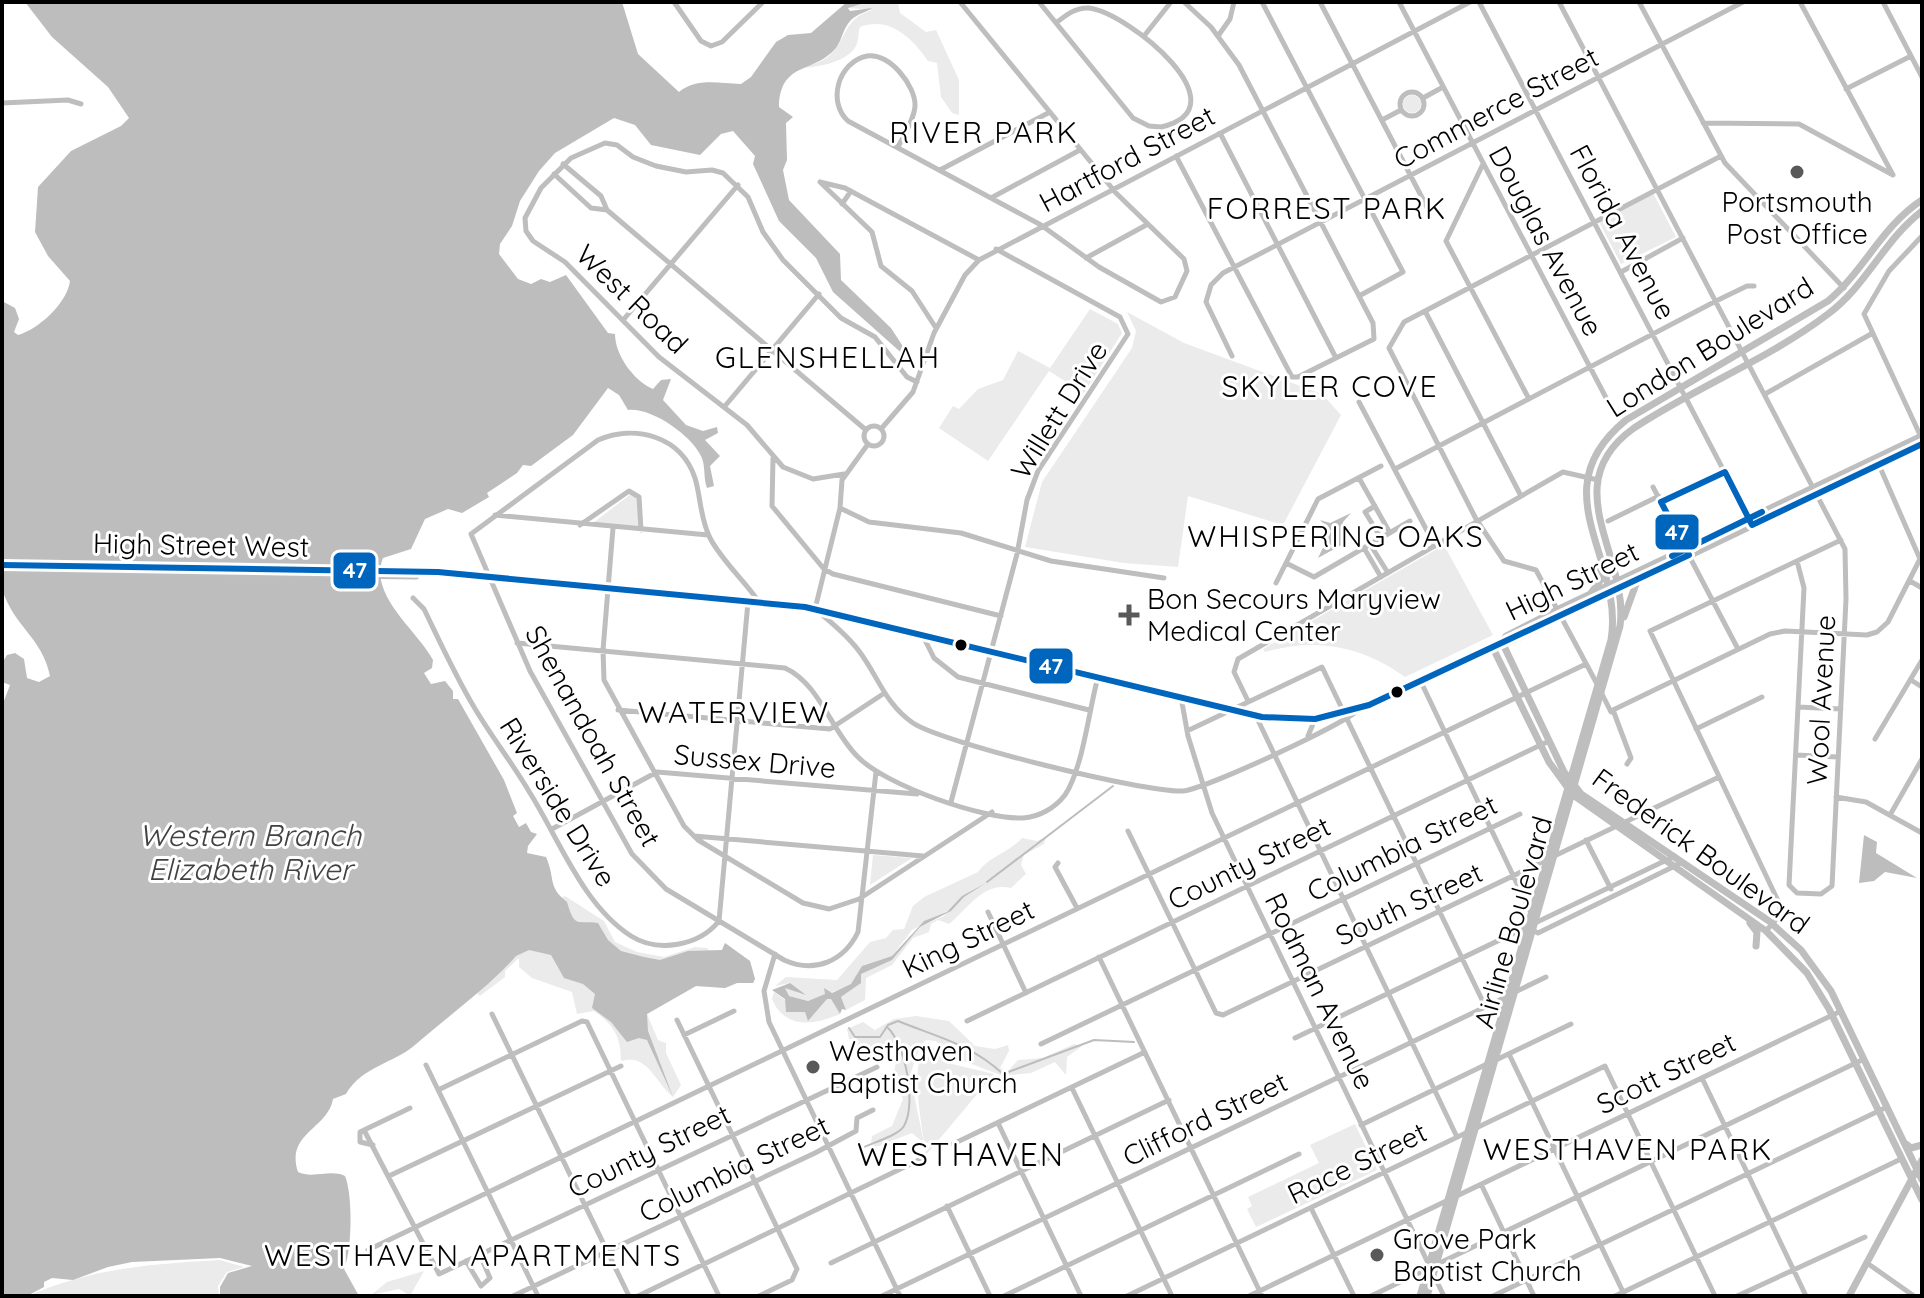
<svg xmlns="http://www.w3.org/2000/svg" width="1924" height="1298" font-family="Quicksand,sans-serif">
<rect width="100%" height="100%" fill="#fff"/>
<path fill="#ebebeb" d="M868,2H898L900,13L926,32L936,30L959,80V115L952,113L941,97L937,63L928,61C912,38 890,16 860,27C858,32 859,40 856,46C847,63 814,68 798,68C806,65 817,64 823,60C847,47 840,19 872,10L848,8Z
M1403 104a9 9 0 1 1 18 0a9 9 0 1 1-18 0Z
M1653,193L1676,237L1621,264L1599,222Z
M1090,309L1118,324L1122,333L1084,393L1049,371L988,461L939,428L953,406L959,409L978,389L1003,380L1018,351L1050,368Z
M1127,312L1184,343L1322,394L1341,415L1283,525L1188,496L1178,567L1124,563L1025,547L1042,482L1132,348L1136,331Z
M631,494L637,499L639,527L593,523Z
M1444,545L1493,635L1405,677C1363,646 1315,637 1265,652L1263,649Z
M1046,837L1044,844L1024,855L1021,865L1026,874L1011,888C983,881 967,910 949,924L938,920L931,924L929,932L913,938L892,965L866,978L865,1000L846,1010L841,997L857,986L860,974L892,960L920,927L944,916L960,899L947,912L912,930L892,956L862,966L851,985L808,1001L789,996L784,988L792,987L801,995L790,983L775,986L786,977L837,980L870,942L886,938L893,930L904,929L913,906L924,897L978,872C988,857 1009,853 1022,838L1037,841Z
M873,855L912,858L870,885Z
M565,896L604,921L615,942L637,952L664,957L695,947L707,948L712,953L722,950L725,943L750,961L755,979L753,983H737L725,988L696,986L647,1014L658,1040L666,1043V1053L681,1085L673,1097C655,1082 648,1053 621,1061C621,1037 614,1025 594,1011L577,1014L572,992L532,978L519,967V958L505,971V977L480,996L477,993L512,954L584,934L560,899Z
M774,992L785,1000L789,1012H805L809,1020L827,999H831L840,1014C815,1025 785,1030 772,999Z
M916,1016L949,1021L975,1046L995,1049L1008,1045L1009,1051L1000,1068L1007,1072L1018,1060L1043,1058L1074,1044L1082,1046L1067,1057L1066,1075L1055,1062L1031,1073L1003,1076L951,1056L936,1041L926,1040L920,1046L910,1075L924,1143L912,1133L876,1147L871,1143L872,1136L892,1126L903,1099L894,1074L897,1055L893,1047H887L873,1059L862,1062L853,1052L859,1041L849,1039L847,1029L863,1022L875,1030L894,1019Z
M929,1044L952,1064L994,1074L926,1155C924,1134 906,1059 929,1044Z
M1355,1124L1377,1170L1256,1227L1247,1209L1252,1206L1248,1197L1319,1163L1310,1145Z
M220,1260L244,1267L227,1272L218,1286L219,1296H28C93,1268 150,1264 220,1260Z
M424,1271L410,1296L399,1289L371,1295L387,1282Z"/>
<path fill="#bdbdbd" d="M25,2H622L638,54L679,92C696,78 716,83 741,84L751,77L776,42L788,35L811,33L847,2H868L848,8L850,11L872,8C867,12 857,14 851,20C843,28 842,40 836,48C814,74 780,61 779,107L793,117L786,123L787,160L783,170L789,200L840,254L841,280L891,328L915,365L833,292L816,258L779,221L753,164L755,156L733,131L721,134L700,155L651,145L635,125L614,118L555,153L539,171L520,201L512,226L500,244L499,254L518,279L531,284L541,279L550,282L566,275L608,333L615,334C615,355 634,381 653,389L661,380L671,379L663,400L686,425L703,431L717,427L718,433L705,440L720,456L710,466L714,486L707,488C703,478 706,466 701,456C691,435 651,407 628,410L619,395L608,388L573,435L531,466L523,465L517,473L487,493L489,497L462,513L448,509L425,519L411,549L383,558C368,595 418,631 433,660L432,668L424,673L431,684L445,681L453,691V699H458L504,780L517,813L513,816L519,827L526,823L531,832L537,834L528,846L527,853L546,857C556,880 547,886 567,902C575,929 577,920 598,923L608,940L621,951L644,957L660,960L688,951L722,950L725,943L750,961L755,979L753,983H737L725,988L696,986L647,1014L648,1031L673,1097L647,1040L639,1038L627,1042L611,1022L592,1008L595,994L583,984L564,978L551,955L529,950L516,956C487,989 448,1016 415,1045C394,1063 361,1067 346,1094L333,1099C328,1129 285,1133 298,1172C313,1179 330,1169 345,1176C353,1195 352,1251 344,1269L359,1296H220V1287L228,1273L252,1266L220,1258L132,1262L108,1267L73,1280L52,1278L44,1282V1287L27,1296H2V706L10,685L2,682V663L7,655L15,653L24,659L27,678L39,682L50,676C42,637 14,627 2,589V301L15,308L19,319L14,332L18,335C39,329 67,303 70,281L48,256L35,232L38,187L71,151L121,126L129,118L108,87L52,37Z
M1351,513L1343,522L1345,543L1318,558L1331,531L1320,520L1330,523Z
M1864,835L1877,842L1876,853L1917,878L1885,872L1874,881L1859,883Z
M986,883L964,897L951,911L920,927L892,960L861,974V983L841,997L846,1010L842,1009L840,1014L831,999H827L808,1021L805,1012H786L785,999L772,990L790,983L806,995L785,988L789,996L808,1001L825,994L824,988L832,993L851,984L862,966L892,956L924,921L947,912L962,896Z"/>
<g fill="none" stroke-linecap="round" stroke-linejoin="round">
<path stroke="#bdbdbd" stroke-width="2" d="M987,882L1113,786
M849,1028L855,1037H880L888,1025L898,1021C937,1037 971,1044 1003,1074L1094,1040L1134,1042
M860,1149C871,1143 898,1136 904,1126C917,1103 905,1043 887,1027"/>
<path stroke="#bebebe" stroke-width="5" d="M674,2L701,41L711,46L722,42L763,2
M1039,2L1133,118L1149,126L1161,127C1245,108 1129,13 1089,8C1076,7 1066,15 1056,23
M1262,2L1403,272L1359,296
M1320,2L1429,211
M1399,2L1614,413
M1479,2L1749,519
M1559,2L1845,549L1846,599L1832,886L1821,894L1797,893L1789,885L1804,588L1797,561
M1639,2L1725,163L1844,288
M1800,2L1893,175
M1883,2L1922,77
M1144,36L1171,2
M1218,36L1230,19L1234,2
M1846,89L1911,56
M1400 104a12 12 0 1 1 24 0a12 12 0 1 1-24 0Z
M1423,98L1443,87
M2,103L68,100L81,104
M1382,120L1401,110
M1703,123L1799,124L1893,175
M1220,133L1336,358
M898,147C904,135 914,120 915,106C916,86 889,52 867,56C838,62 827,102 848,121L1041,225L1099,267L1161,302L1175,297L1187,271L1184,259L1116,193L960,2
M1176,156L1292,377H1298L1374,339L1373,323L1239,65L1211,27L1184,2
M563,164L601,196L607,210L866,430
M1483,164L1446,241L1529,399
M940,170L1050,112
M554,174L591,208L607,210
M820,182L872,232L881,266L912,291L936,328
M820,182L845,188L979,260
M991,198L1080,150
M842,204L851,191
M1086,258L1148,224
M1621,272L1683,238
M1425,311L1521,496
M624,319L738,185
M1232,356L1206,302L1211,285L1223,273L1743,2
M1765,394L1871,334
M1359,402L1435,546
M725,406L819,294
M864 436a10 10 0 1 1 20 0a10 10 0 1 1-20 0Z
M881,429L913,392L934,333L965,275L979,260L1470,2
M1921,437L1864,314L1889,271L1922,236
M868,444L842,480L840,508L815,609C830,621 847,635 859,651C878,676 885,704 913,723C943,743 1145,793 1183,791C1205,789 1343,725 1358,710
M773,458L772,506L824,569L833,574L1001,616
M1395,469L1716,301L1747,286H1754
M844,474L813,479L783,467L747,425L659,357L565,262L533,241L526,231L525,218L541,188L571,158L605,143L617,145L633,157L656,166L686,172L712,170L723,173L748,197L763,232L783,260L841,318L875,337L907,377L917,382
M1359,478L1390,533
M1653,487L1738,649
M1661,502L1725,472
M1375,506L1365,512L1381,538
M840,508L869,522L961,533L1051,561L1164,578
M495,515L708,535
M1608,521L1659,496
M580,525L629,491L639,497L641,530
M613,528L603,650L604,680L684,826L698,840L803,903L829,909L859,899L992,812
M1370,544L1388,573
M1364,548L1381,577
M1286,563L1314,577L1410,521
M1910,581L1922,588
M1276,583L1318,499L1381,466
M413,598L424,609C440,642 455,675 474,707C491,736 513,764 530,793C560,841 583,905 631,936C658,953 699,946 719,921
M759,602C744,580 722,561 710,538C700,518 701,498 695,478C681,436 635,424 598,440L471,534L530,671L632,854L666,889L784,960C815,974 844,961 858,932L876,772
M922,634L934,658L958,677L1089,710
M517,643L785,668C820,684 831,731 858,757C885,785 984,820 1023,818C1039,817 1055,808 1065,795C1083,768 1089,709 1098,677
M1911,680L1922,687
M1421,682L1531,913
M1597,684L1536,570L1504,561L1476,519L1389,348L1404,322L1721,156
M1602,694L1611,712
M1181,697L1188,736L1212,813L1429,1265
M1248,701L1234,672L1238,659L1563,472L1598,480
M1798,707L1841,709
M618,710L830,729L883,694
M1256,716L1457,1137
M1696,729L1762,697
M1187,731L1322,667L1485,1006
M1308,736L1315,719
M1875,739L1922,660
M1796,755L1838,757
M1627,764L1631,758L1613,710L1770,634L1785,631L1867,635L1877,632L1888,622L1920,559L1879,465
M1836,797L1866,802L1922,833
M951,802L1017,554L1027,500L1038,471L1128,334L1120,317L996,249
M1890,815L1922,759
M552,829L657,772L917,794
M1128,831L1216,1013L1223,1015L1719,777
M694,836L923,856
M1586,840L1611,889
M1058,863L1055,867L1077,908
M988,912L1026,993
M719,921L748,602
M1532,930L1538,933L1683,862
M1766,931L1779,916L1780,905L1650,631L1841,540
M775,954L764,991L769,1022L900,1296
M1099,957L1262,1296
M1515,992L1546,977
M492,1014L629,1296
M677,1020L797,1269L792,1280L759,1296
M967,1021L1549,741
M684,1035L734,1011
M1295,1038L1675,856
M1041,1044L1520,814
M1509,1054L1625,1296
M1496,1060L1571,1024
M426,1065L538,1296
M1702,1078L1806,1296
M1072,1088L1172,1296
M438,1090L582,1021L587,1022L719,1296
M998,1123L1081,1296
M1361,1125L1487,1064
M364,1130L439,1274L877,1067
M953,1144L1145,1052
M373,1145L360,1142V1132L410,1108
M389,1176L621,1066
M1481,1184L1534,1296
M947,1206L990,1296
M1311,1208L1354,1296
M368,1250L1586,664
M466,1261L481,1286L490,1278L480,1255
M831,1263L1169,1100
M1867,1263L1914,1296
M1433,1274L1444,1296
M513,1296L815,1153L856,1131L857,1118L873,1110
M638,1296L921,1159
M882,1296L1506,997
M1004,1296L1299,1154
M1127,1296L1605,1066L1715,1296
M1249,1296L1841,1011
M1371,1296L1864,1059
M1493,1296L1887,1107
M1615,1296L1901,1159
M1737,1296L1865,1237"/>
<path stroke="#bebebe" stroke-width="7" d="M2,565L438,572L805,607L1262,717C1350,730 1424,677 1502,642H1509L1922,444
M2,570L416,576
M1591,593L1600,581V569
M1624,617L1636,584
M1502,642L1564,772L1581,794L1769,921L1801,950L1831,991L1922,1180
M1502,642L1506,636L1557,610L1922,436
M1492,646L1549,762L1573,795L1766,931L1807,973L1829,1009L1922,1200
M1750,923L1757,932L1756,946
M1906,1144L1911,1148L1922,1145
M1420,1296L1611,640C1625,558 1539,491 1626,420L1828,301C1864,271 1882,226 1922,200
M1427,1296L1620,626C1630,556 1554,485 1634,428C1696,387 1769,359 1828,314C1867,285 1884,240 1922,211
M1849,1296L1922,1160"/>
<g stroke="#fff" stroke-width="12">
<path id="bus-1" d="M1672,556L1762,512
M2,565L438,572L805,607L1262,717L1315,719L1369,705L1689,555L1661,502L1725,472L1752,525L1922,444"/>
</g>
<use href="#bus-1" stroke="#0065bd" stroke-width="6"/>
</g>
<g fill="#595959" stroke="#fff" stroke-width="3">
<circle cx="1797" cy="172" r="8"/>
<path d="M1125 603h8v8h8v8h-8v8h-8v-8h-8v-8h8z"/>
<circle cx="813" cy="1067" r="8"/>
<circle cx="1377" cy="1255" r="8"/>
</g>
<g fill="#000" stroke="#fff" stroke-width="3">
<circle cx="961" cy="645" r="7"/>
<circle cx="1397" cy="692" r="7"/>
</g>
<g text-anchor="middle" stroke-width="6" stroke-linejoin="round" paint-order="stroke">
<g font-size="28" fill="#000" stroke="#fff">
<text transform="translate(1496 108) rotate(-28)" y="10">Commerce Street</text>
<text transform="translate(1127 159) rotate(-28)" y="10">Hartford Street</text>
<text transform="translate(1623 232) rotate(62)" y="10">Florida Avenue</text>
<text transform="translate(1546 241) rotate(62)" y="10">Douglas Avenue</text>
<text transform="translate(632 299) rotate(44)" y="10">West Road</text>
<text transform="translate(1710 347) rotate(-32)" y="10">London Boulevard</text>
<text transform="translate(1059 410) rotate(-58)" y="10">Willett Drive</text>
<text transform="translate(201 545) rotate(1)" y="10">High Street West</text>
<text transform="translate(1572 581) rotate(-26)" y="10">High Street</text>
<text transform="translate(1821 700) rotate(-87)" y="10">Wool Avenue</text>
<text transform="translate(593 736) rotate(61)" y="10">Shenandoah Street</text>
<text transform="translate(755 761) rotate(5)" y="10">Sussex Drive</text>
<text transform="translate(558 802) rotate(58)" y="10">Riverside Drive</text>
<text transform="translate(1402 848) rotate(-26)" y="10">Columbia Street</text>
<text transform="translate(1701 851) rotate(36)" y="10">Frederick Boulevard</text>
<text transform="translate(1249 863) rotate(-26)" y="10">County Street</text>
<text transform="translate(1409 904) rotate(-25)" y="10">South Street</text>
<text transform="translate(1513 922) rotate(-74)" y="10">Airline Boulevard</text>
<text transform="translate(968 939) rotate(-26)" y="10">King Street</text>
<text transform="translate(1320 991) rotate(64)" y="10">Rodman Avenue</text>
<text transform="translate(1666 1073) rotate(-26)" y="10">Scott Street</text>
<text transform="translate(1205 1119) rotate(-26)" y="10">Clifford Street</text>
<text transform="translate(649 1151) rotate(-26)" y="10">County Street</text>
<text transform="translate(1357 1163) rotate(-26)" y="10">Race Street</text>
<text transform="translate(734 1169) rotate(-26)" y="10">Columbia Street</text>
</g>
<g font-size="28" fill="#000" stroke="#fff" text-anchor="start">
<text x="1797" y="212" text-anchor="middle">Portsmouth<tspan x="1797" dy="32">Post Office</tspan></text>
<text x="1147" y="609">Bon Secours Maryview<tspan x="1147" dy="32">Medical Center</tspan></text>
<text x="829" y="1061">Westhaven<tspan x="829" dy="32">Baptist Church</tspan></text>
<text x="1393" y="1249">Grove Park<tspan x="1393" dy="32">Baptist Church</tspan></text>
</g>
<g font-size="30" letter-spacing="2" fill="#000" stroke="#fff">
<text x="984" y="143">RIVER PARK</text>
<text x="1327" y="219">FORREST PARK</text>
<text x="828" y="368">GLENSHELLAH</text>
<text x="1330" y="397">SKYLER COVE</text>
<text x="1336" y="547">WHISPERING OAKS</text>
<text x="734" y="723">WATERVIEW</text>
<text x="1628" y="1160">WESTHAVEN PARK</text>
<text x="473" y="1266">WESTHAVEN APARTMENTS</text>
</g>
<g font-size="30" font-style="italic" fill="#424242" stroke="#fff">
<text x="250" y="846">Western Branch<tspan x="250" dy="34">Elizabeth River</tspan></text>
</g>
<g font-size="32" letter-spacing="2" fill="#000" stroke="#fff">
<text x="961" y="1166">WESTHAVEN</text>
</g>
</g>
<g stroke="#fff" stroke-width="3">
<rect x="1654" y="513" width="46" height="38" rx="8" fill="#0065bd"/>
<rect x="332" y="551" width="45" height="39" rx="8" fill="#0065bd"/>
<rect x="1028" y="647" width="46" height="38" rx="8" fill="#0065bd"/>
</g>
<g font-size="22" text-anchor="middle" font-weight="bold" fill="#fff">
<text x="1677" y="540">47</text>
<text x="355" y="578">47</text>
<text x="1051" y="674">47</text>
</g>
<rect width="1924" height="1298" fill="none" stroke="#000000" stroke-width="8"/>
</svg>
